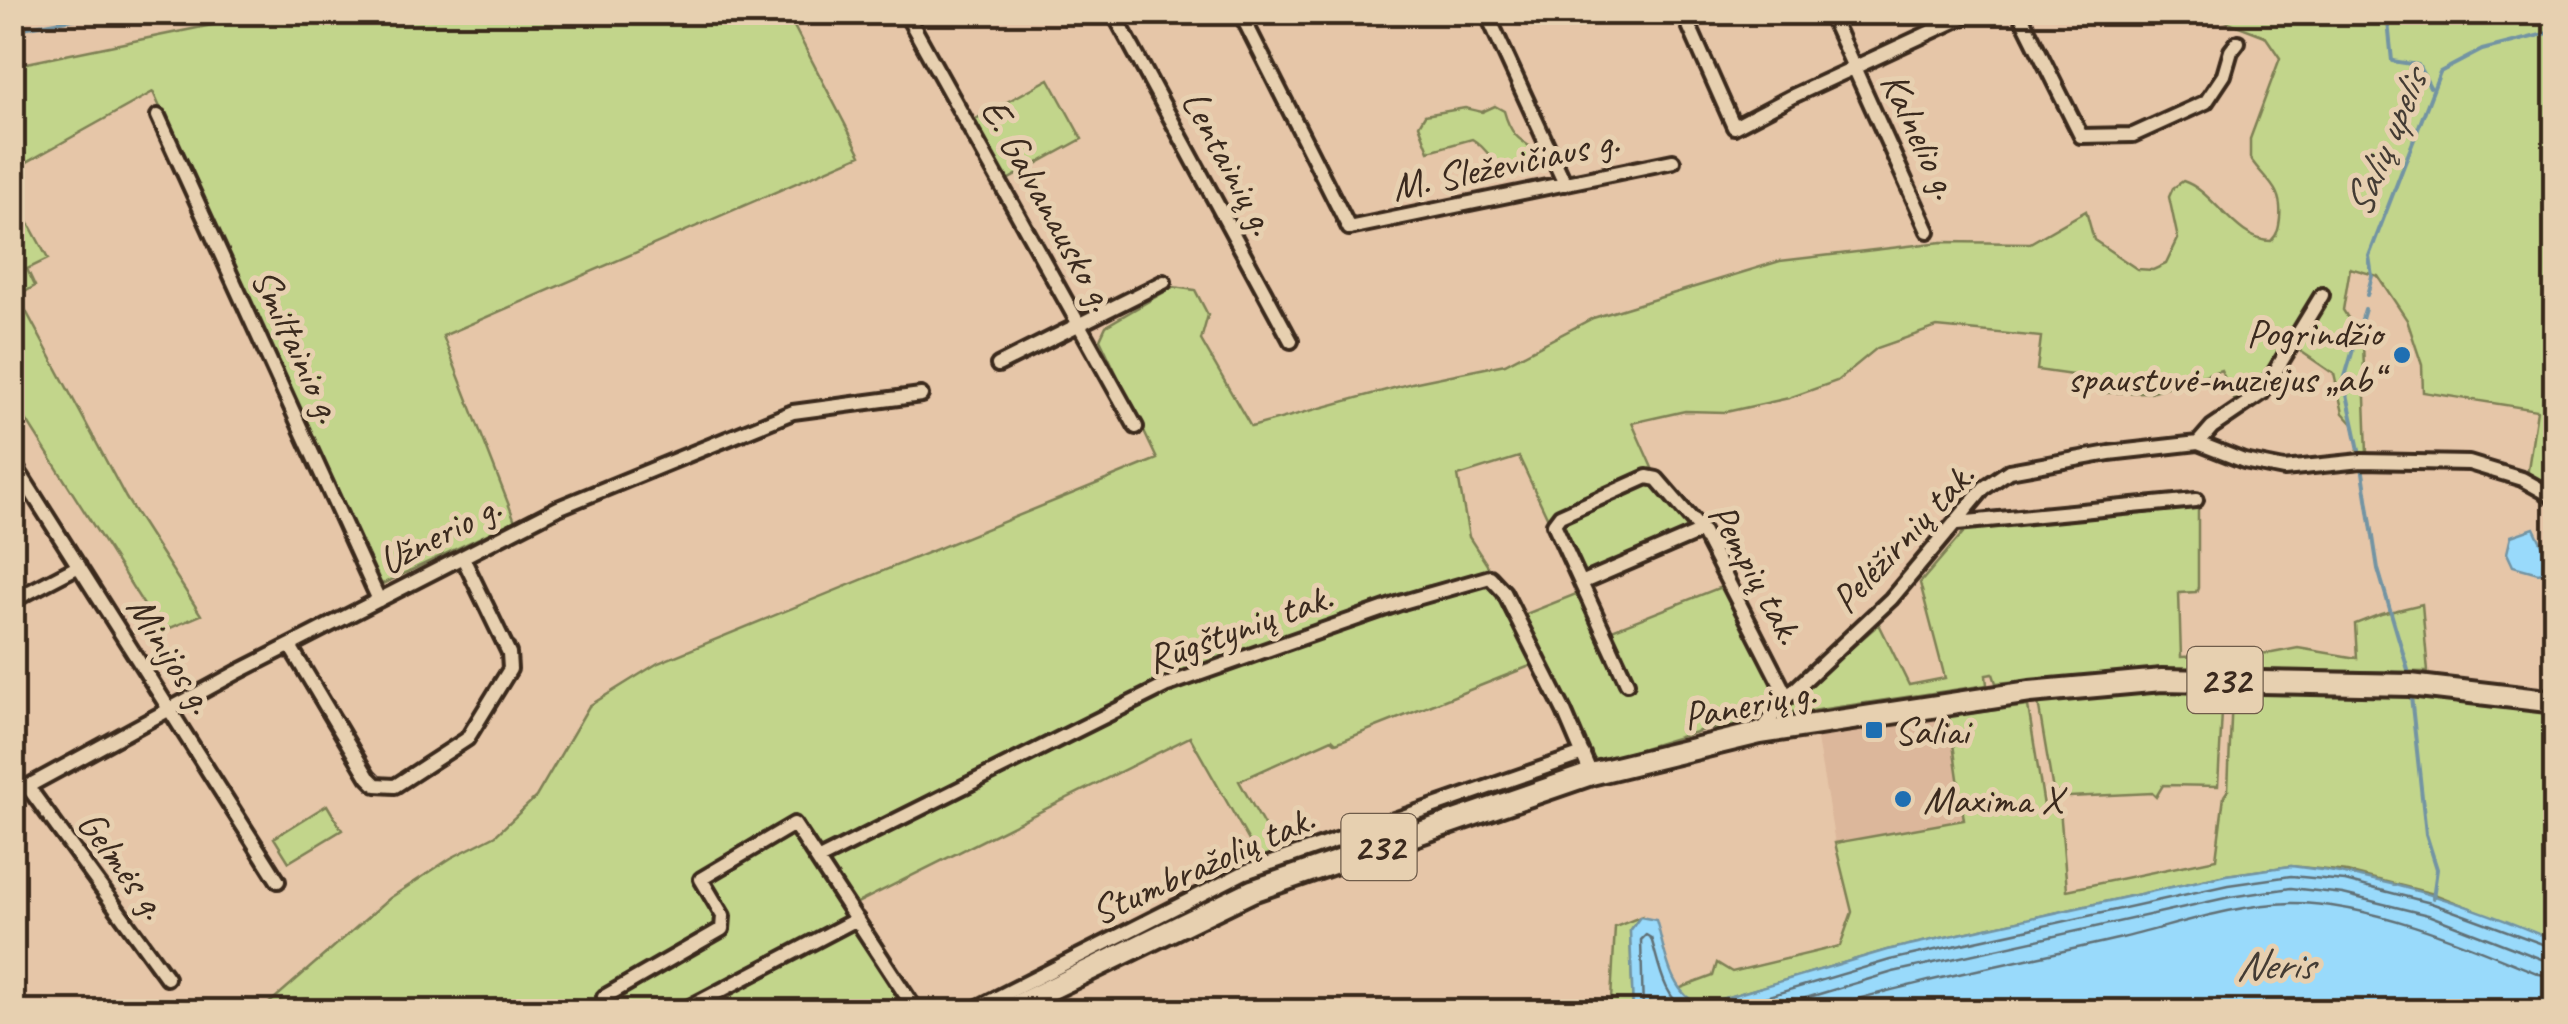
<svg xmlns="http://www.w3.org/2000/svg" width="2568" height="1024" font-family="Caveat,sans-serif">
<rect width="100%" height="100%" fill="#e6c6a8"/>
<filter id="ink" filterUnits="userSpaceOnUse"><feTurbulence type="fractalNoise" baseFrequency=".01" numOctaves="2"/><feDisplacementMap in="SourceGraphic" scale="20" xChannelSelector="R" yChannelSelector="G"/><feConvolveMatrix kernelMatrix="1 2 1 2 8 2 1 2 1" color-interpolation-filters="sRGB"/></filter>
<g filter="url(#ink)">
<path fill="#dcb79b" d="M1949,716L1965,820L1835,843L1816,734Z"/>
<path fill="#c2d58b" stroke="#7e8054" stroke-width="2.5" d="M270,13H787L861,155L443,336L515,521L378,586L153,92L13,170L12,66Z
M2218,13H2555V495L2527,476L2537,410L2423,392L2422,365L2407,320L2378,276L2350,268L2343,310L2363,342L2367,454L2347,459L2359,450L2353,424L2343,413L2334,374L2293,346L2262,393L2239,410L2221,370L2150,392L2100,393L2086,377L2037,370L2041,337L1937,327L1877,348L1837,381L1789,398L1726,412L1685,411L1632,423L1653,470L1555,514L1549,521L1519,457L1458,476L1469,537L1493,574L1426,586L1148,689L820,852L797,820L698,876L719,919V927L609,991V1011L259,1012L390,898L451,858L496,835L536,797L589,706L658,663L1157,459L1100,339L1106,326L1173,287L1195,290L1208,315L1201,340L1251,427L1412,383L1505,364L1593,318L1780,261L1942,242L2030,243L2086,211L2094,240L2137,269L2153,270L2166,264L2178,239L2169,197L2173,188L2183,181C2213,190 2236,241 2271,241C2278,234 2279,228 2280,218C2283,187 2265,181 2250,158V139L2280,58L2265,36L2223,20Z
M1049,79L1082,139L1007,180L974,120Z
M1495,106L1504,111C1510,133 1517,139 1537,151V163C1499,196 1500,155 1472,139L1429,151L1419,125L1425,115L1465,108L1482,112Z
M27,220L48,259L27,269L35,286L18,296L126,498L201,615L161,632L13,399V228Z
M1652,481L1696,527L1587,578L1582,575L1557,524Z
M2193,503L2198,508V587L2196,592L2179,593L2181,657L2272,653L2298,648L2357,658L2355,624L2381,614L2422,604L2428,672L2164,669L1996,683L1993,674L1986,675L1987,685L1798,713L1789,711L1787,706L1790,701L1879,624L1909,685L1945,678L1920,583L1968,527Z
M1492,582L1535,664L1336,743L1332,739L1239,781L1280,854L1261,862L1190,737L857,903L852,900L827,860L1180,684L1459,587Z
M1726,585L1782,695C1758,708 1740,737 1709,728L1594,763L1521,616L1581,592L1602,634Z
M2192,687L2223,694L2218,786L2163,785L2156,797L2152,793L2069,797L2053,791L2038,702L2100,691Z
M2241,690L2407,691L2555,709V941L2434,894L2347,872L2291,866L2226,875L1887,950L1701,1005L1688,1001L1678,989L1713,976L1717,963L1732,972L1840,946L1852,912L1835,843L1964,820L1949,716L2028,706L2044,806L2048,811L2060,809L2067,890L2216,859L2224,796L2228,790L2232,696Z
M327,805L342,830L289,862L274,838Z
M794,828L853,918L677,1011H619L615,998L725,928L706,881Z
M1640,917L1630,931L1633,1011L1587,1012L1605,1006L1611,1000L1615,927Z
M856,922L913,1012H689Z"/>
<path fill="#99dafb" stroke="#7394a3" stroke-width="2.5" d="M2534,528L2551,563L2547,571L2538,573L2513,566L2507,553L2511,536Z
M2291,866C2384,876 2469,904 2555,941V1011H1633L1630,931L1640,917L1656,920C1665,949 1669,994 1701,1005L1887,950L2226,875Z"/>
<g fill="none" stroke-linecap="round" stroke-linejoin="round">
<path stroke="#617076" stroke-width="2.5" d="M1643,1012L1641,940L1646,935L1651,938C1659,963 1663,999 1689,1012
M1715,1012L1890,960L2228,885L2291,876L2345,881L2431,903L2556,949
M1759,1012L1893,972L2230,897L2291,888L2343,894L2428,915L2544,960L2556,962
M1812,1012C1914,981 2018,962 2122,938C2176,925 2236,904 2292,903C2371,903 2467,944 2539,974L2556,977"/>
<path stroke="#7394a3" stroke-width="4" d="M2387,12L2392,61L2418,65L2430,87
M12,30L111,12
M2367,295L2372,276L2369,256L2440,72L2482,50L2556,31
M2359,450L2344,380L2365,309
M2074,466L2168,452
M2362,466L2378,569L2408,670
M2006,481L2025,474
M1971,514L1980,502
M2411,696L2426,834L2437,869L2433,898"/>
<g stroke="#3b2a1e" stroke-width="20">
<path id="minor" d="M791,12L792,14
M905,12L1136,427
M1113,12L1291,341
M1240,12L1349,228L1673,161
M1486,12L1565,184
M1683,12L1734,127L1793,96L1974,12
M1829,12L1928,231
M2019,12L2081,136L2133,135L2206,102L2224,75L2231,51L2238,42
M158,116L379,600
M998,365L1164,282
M2198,443L2212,427L2262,393L2322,295
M12,461L278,881
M1957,523L2196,500
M1581,583L1702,531
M12,601L79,566
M290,646L368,777L376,785L395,786L467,739L510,669L509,653L463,558
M1627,683L1554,524L1560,516L1647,477L1657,479L1702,531L1787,697
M1760,733L1787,697L1891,599L1984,488L2009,471L2109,453L2198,443L2244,461L2284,469L2361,461L2469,463L2522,479L2556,498
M28,787L167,978
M12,795L238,672L558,508L793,412L921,395
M819,859L1167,685L1403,602L1490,577L1504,592L1564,711L1591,774
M615,1012L604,997L722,929L723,916L701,879L794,824L917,1012
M680,1012L857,919
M969,1012L1245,872L1583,754"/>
</g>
<g stroke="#3b2a1e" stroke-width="28">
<path id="primary" d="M1003,1012L1252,891L1591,774L1760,733L2030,692L2162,680L2410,685L2556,702"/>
</g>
<use href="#minor" stroke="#e7d0b0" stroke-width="12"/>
<use href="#primary" stroke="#e7d0b0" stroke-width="20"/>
</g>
</g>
<g fill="#1f6fb2" stroke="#e7d0b0" stroke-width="4">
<circle cx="2402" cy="355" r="10"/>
<rect x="1864" y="720" width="20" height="20" rx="5"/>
<circle cx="1903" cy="799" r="10"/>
</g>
<g text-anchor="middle" stroke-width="10" stroke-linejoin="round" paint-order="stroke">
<g fill="#e7d0b0" stroke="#6f5c4a" stroke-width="2.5">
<rect x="2187.5" y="647" width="75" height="66" rx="8"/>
<rect x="1341.5" y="814" width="75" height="66" rx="8"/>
</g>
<g font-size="38" font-weight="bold" fill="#3b2a1e">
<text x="2225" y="693">232</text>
<text x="1379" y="860">232</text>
</g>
<g font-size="40" fill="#3b2a1e" stroke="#e7d0b0">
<text transform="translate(1921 135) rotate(65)" y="14">Kalnelio g.</text>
<text transform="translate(1230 162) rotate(62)" y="14">Lentainių g.</text>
<text transform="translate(1505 163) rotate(-12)" y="14">M. Sleževičiaus g.</text>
<text transform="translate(1049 204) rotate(61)" y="14">E. Galvanausko g.</text>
<text transform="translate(298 345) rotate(65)" y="14">Smiltainio g.</text>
<text transform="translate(439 533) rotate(-27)" y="14">Užnerio g.</text>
<text transform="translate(1902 537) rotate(-47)" y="14">Pelėžirnių tak.</text>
<text transform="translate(1757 573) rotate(61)" y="14">Pempių tak.</text>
<text transform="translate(1239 627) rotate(-20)" y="14">Rūgštynių tak.</text>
<text transform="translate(172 654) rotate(58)" y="14">Minijos g.</text>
<text transform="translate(1749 703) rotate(-11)" y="14">Panerių g.</text>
<text transform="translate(123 864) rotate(54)" y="14">Gelmės g.</text>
<text transform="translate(1202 864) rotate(-24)" y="14">Stumbražolių tak.</text>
</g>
<g font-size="40" fill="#3b2a1e" stroke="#e7d0b0" text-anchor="start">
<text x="2382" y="346" text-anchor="end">Pogrindžio<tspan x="2382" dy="46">spaustuvė-muziejus „ab“</tspan></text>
<text x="1894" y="744">Saliai</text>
<text x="1923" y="813">Maxima X</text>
</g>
<g font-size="42" font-style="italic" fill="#443c34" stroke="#e7d0b0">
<text transform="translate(2384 143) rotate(-67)" y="15">Salių upelis</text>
<text x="2274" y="979">Neris</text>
</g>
</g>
<rect width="2568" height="1024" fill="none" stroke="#e7d0b0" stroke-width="50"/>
<rect x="25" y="25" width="2518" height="974" fill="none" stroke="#3b2a1e" stroke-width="4" filter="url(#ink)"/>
</svg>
